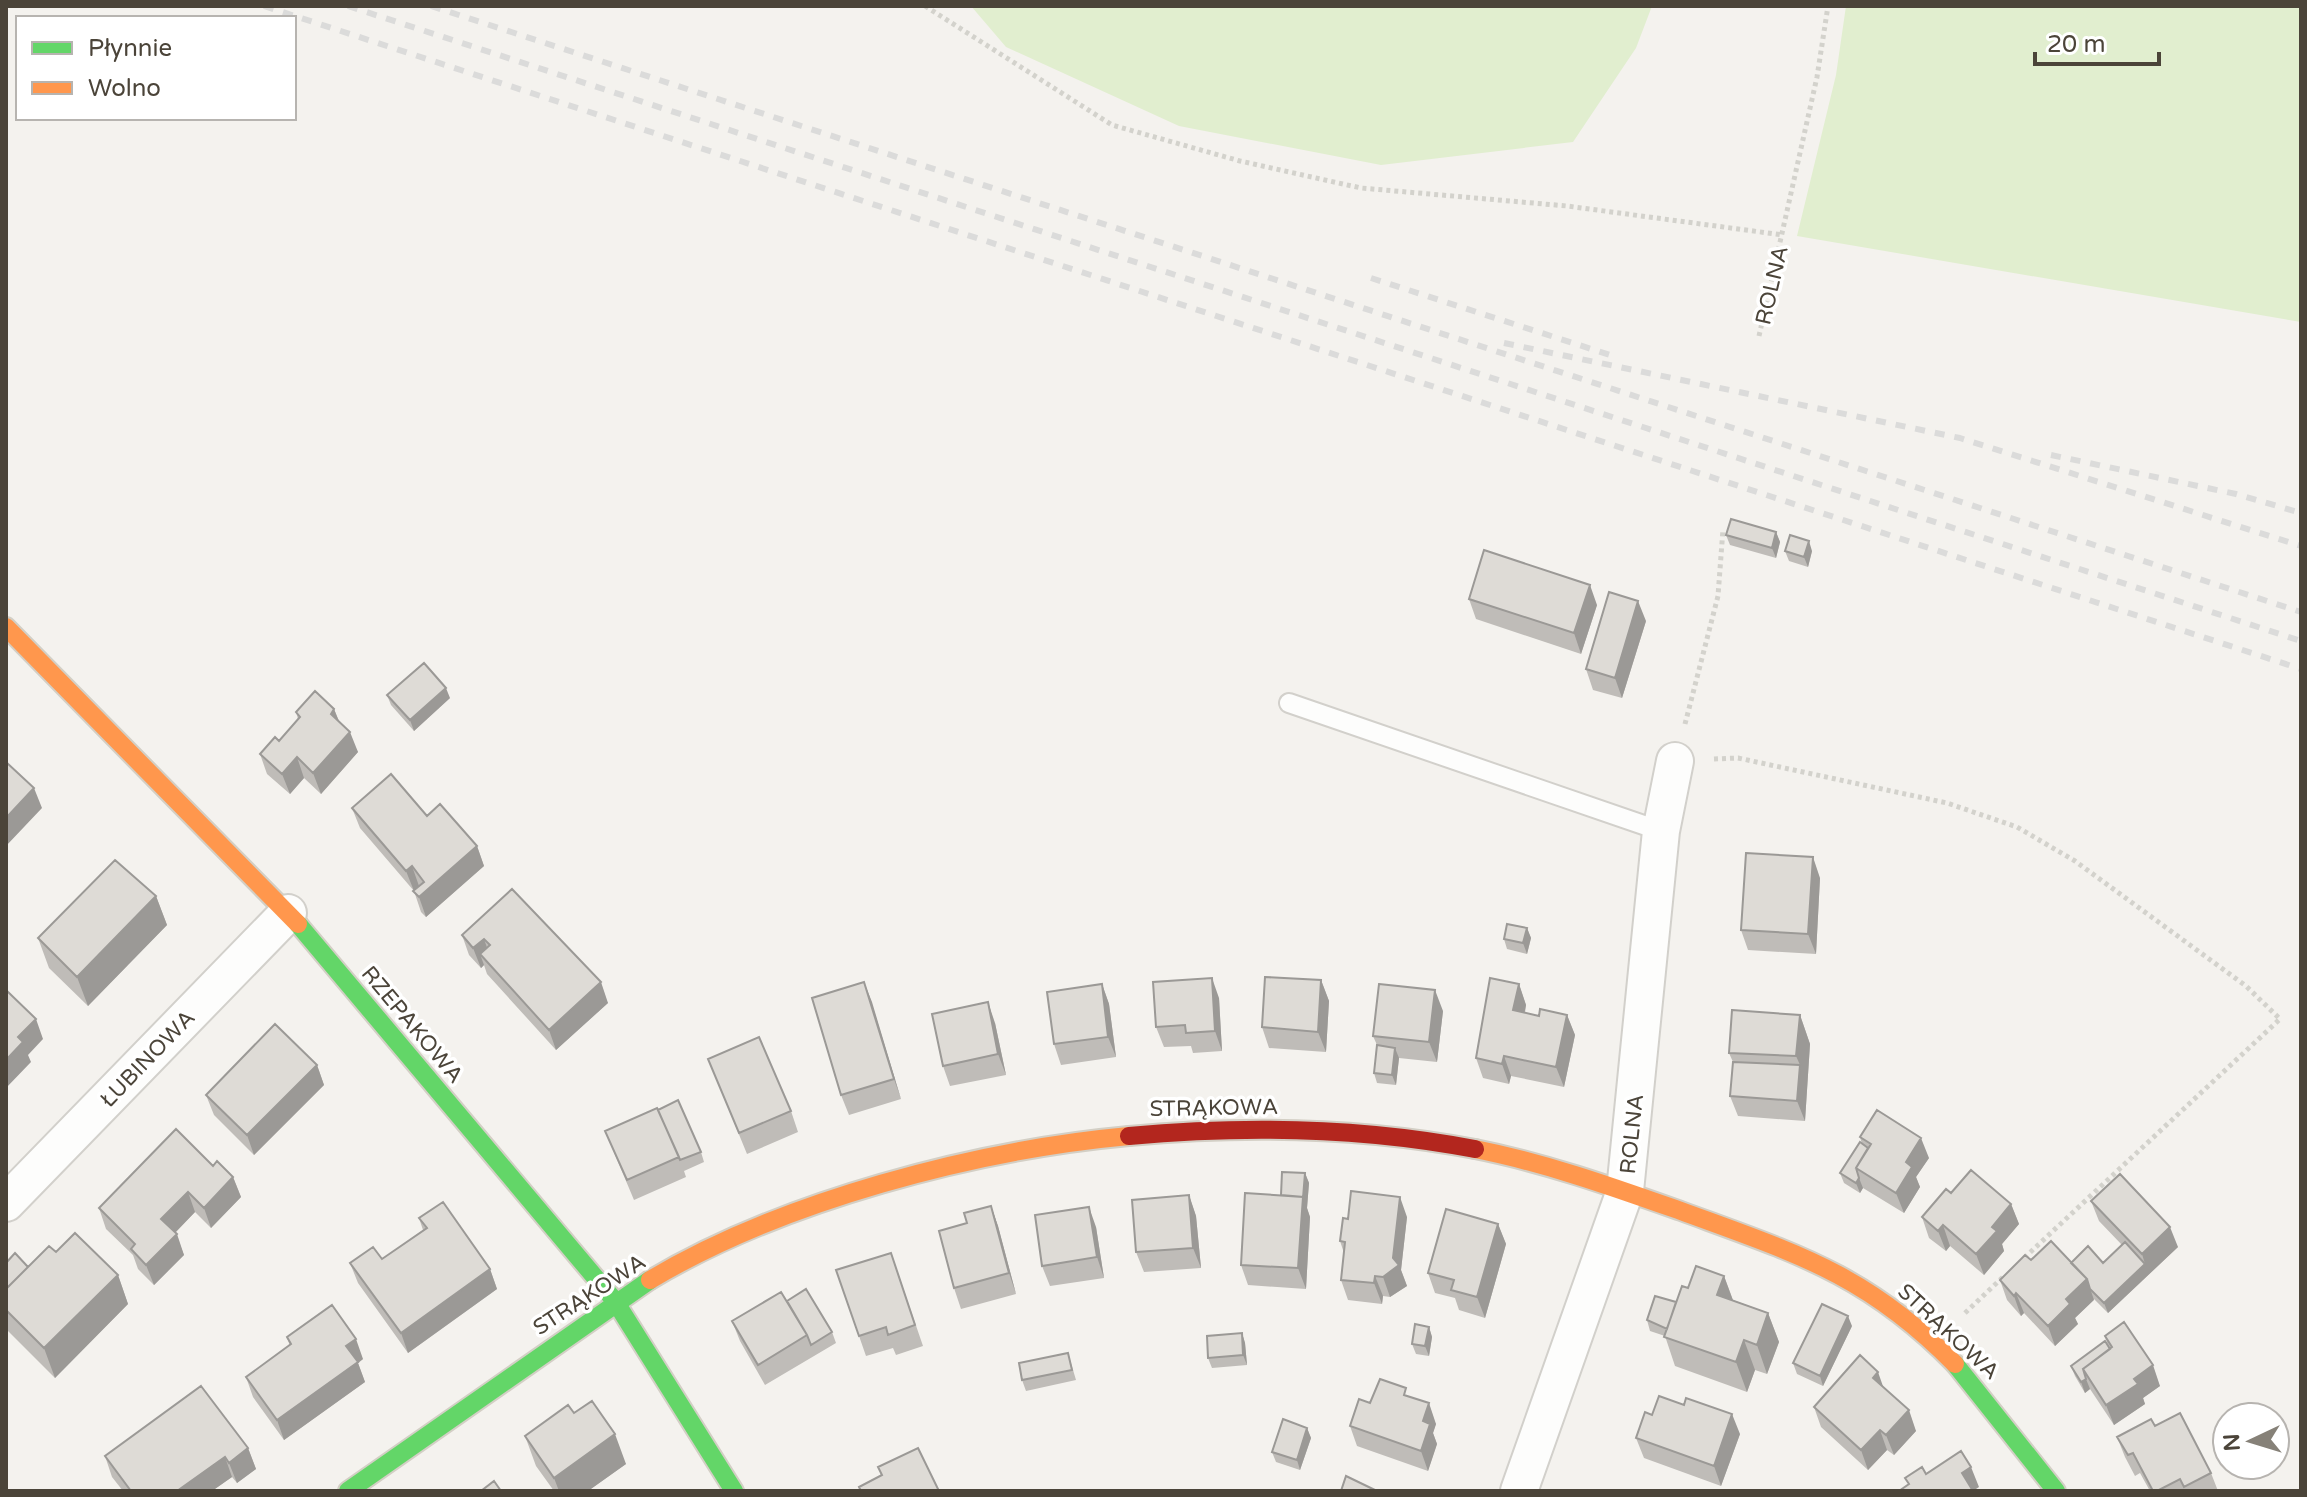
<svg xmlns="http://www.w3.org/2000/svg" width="2307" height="1497" font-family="'Varela Round',sans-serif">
<rect width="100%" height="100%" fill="#f4f2ee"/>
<path fill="#e1eecf" d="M971,6H1652L1636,48L1573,142L1381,165L1179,126L1006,47Z
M1846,6H2301V322L1797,236L1836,75Z"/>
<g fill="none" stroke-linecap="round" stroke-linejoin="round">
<g stroke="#d2d0cb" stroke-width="22">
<path id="lane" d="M1289,703L1661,831"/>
</g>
<g stroke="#d2d0cb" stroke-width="40">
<path id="street" d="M6,1203L288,913
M1519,1491L1625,1191L1661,831L1675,761"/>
</g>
<g stroke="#d3cfc5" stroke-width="22">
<path id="fast" d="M298,924L615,1301L734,1491
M1955,1364L2056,1491
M348,1491L650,1280"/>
</g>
<g stroke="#d3cfc5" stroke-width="22">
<path id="slow" d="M6,627L298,924
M1475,1149C1546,1163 1613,1187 1681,1211C1795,1253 1867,1274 1955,1364
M650,1280C782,1201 976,1150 1129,1136"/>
</g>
<g stroke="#d3cfc5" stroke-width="22">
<path id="jam" d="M1129,1136C1247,1125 1360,1127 1475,1149"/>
</g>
<path stroke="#d3d2cc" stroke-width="5" stroke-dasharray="4 4" stroke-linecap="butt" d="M925,6L1112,125L1240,161L1361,188L1567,206L1783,235
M1759,336L1817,77L1828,6
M1685,724L1718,596L1723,529
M1714,759L1738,758L1947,803L2017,827L2075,861L2246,986L2280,1019L2023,1259
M1965,1313L2004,1276"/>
<use href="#lane" stroke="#fdfdfc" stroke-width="18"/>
<use href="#street" stroke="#fdfdfc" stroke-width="36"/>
<use href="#fast" stroke="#63d668" stroke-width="18"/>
<use href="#slow" stroke="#ff974d" stroke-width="18"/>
<use href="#jam" stroke="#b3261e" stroke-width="18"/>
<path stroke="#dbdbda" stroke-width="6" stroke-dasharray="10 10" stroke-linecap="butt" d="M264,6L2301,669
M348,6L2301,641
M431,6L2301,612
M1371,278L1610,355
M1504,343L1960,438L2301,546
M2051,455L2236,494L2301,513"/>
</g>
<path fill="#bfbcb8" d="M1776,532L1780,542L1776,558L1730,545L1726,535Z
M1785,551H1812L1808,567L1789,561Z
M1469,599L1597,605L1581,654L1476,619Z
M1646,621L1622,698L1593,690L1586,669Z
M387,695L450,698L414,731L391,705Z
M334,709L339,721L358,752L321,794L304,778L290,794L267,774L260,754L279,741L298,719L296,712Z
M352,808L427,816L477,846L484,866L426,917L421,912L414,891L360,828Z
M1820,878L1816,954L1748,950L1741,930Z
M512,889L608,1003L556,1050L487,974L484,965L481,968L469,955L462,935Z
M156,896L167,925L88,1006L49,968L38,938Z
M1527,928L1531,938L1527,954L1507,949L1504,939Z
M1321,980L1329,1001L1326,1052L1269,1048L1262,1027Z
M864,982L901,1099L849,1115L841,1095Z
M1102,984L1109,1004L1116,1057L1061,1065L1054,1044Z
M1519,984L1526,1005L1525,1013L1539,1016L1567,1015L1575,1035L1564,1087L1511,1076L1509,1084L1483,1078L1476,1058Z
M1219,998L1222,1051L1193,1053L1191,1046L1164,1047L1156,1027Z
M1443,1011L1437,1062L1399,1058L1396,1085L1377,1083L1374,1073L1377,1045L1373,1036Z
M1800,1015L1810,1044L1805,1121L1738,1116L1730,1096L1733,1062L1729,1053Z
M995,1023L1006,1075L950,1086L943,1066Z
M708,1059L791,1111L798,1132L747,1154Z
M317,1065L324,1085L254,1155L214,1115L206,1095Z
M605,1131L701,1152L704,1162L684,1171L686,1177L634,1200Z
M1860,1137L1929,1158L1916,1177L1920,1187L1904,1213L1863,1188L1860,1193L1844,1183L1840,1173L1862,1144Z
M213,1166L233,1177L241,1197L211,1228L195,1212L175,1233L184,1255L154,1285L138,1269L133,1255L106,1229L99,1208Z
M1305,1173L1309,1183L1307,1208L1310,1217L1306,1289L1248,1285L1241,1265L1281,1195Z
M1951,1193L2011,1204L2019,1224L2002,1244L2004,1251L1984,1275L1950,1246L1946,1251L1929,1238L1922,1217Z
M1189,1195L1196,1216L1201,1268L1144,1272L1136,1252Z
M2091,1201L2178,1247L2108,1313L2094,1299L2075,1318L2078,1324L2055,1346L2024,1313L2021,1316L2007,1300L2000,1280L2031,1260L2071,1263H2103L2122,1245L2099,1221Z
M991,1206L998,1226L1016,1294L961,1309L954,1288L967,1223Z
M1407,1217L1401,1270L1407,1286L1390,1297L1383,1296L1382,1304L1348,1300L1341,1280L1344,1253L1340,1241L1348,1219Z
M419,1218L490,1269L497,1289L408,1353L358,1283L350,1263L382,1259L423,1230Z
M1498,1224L1506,1244L1485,1318L1459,1310L1455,1298L1435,1293L1428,1273Z
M1096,1227L1104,1278L1050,1286L1042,1266Z
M56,1252L118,1275L128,1304L55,1378L6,1329V1263L28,1267Z
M836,1270L898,1273L923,1346L896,1355L893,1348L866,1356Z
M1724,1276L1733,1300L1768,1313L1779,1342L1767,1374L1755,1370L1747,1392L1675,1366L1665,1336L1650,1331L1647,1320L1676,1302L1688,1288Z
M787,1301L832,1332L836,1343L765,1385L740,1341L732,1321Z
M1852,1326L1823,1386L1797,1374L1793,1363Z
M1429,1327L1432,1337L1429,1356L1416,1354L1412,1344Z
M1242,1333L1245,1343L1247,1365L1212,1368L1208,1358Z
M2105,1336L2160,1386L2143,1398L2145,1404L2114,1425L2090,1389L2085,1393L2075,1376L2071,1366L2108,1346Z
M287,1337L363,1359L358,1363L365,1382L284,1440L253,1397L246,1377L290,1346Z
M1068,1353L1076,1380L1026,1391L1022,1380Z
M1883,1388L1916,1431L1894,1455L1887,1450L1868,1470L1821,1427L1814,1407Z
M1410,1397L1436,1424L1433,1433L1437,1444L1428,1471L1357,1446L1350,1426L1370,1403Z
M574,1413L626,1464L588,1491H554L536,1466L525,1436Z
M1652,1415L1740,1434L1721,1486L1644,1458L1636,1438Z
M2155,1426L2211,1473L2218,1491H2150L2140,1473L2135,1476L2125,1457L2117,1437Z
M1307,1428L1311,1438L1300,1470L1276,1462L1272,1452Z
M248,1448L256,1469L237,1483L232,1477L212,1491H123L112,1477L105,1456Z"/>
<path fill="#9b9996" d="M1776,532L1780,542L1776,558L1772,548Z
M1809,541L1812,551L1808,567L1804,557Z
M1590,585L1597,605L1581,654L1574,633Z
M1638,601L1646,621L1622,698L1615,678Z
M446,688L450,698L414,731L410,720Z
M334,709L342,729L331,714Z
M350,732L358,752L321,794L313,773Z
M297,757L304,778L290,794L282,774Z
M34,788L42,808L6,846V818Z
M477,846L484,866L426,917L419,897Z
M1813,857L1820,878L1816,954L1808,934Z
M412,866L419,886L414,891L406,871Z
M156,896L167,925L88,1006L77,977Z
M1527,928L1531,938L1527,954L1523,943Z
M484,939L491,959L480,954L484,965L481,968L473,948Z
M1212,978L1219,998L1222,1051L1215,1031Z
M1321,980L1329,1001L1326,1052L1318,1032Z
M601,982L608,1003L556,1050L549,1030Z
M864,982L872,1002L901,1099L894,1079Z
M1102,984L1109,1004L1116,1057L1108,1037Z
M1519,984L1526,1005L1521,1030L1513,1010Z
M1435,990L1443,1011L1437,1062L1429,1042Z
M988,1002L995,1023L1006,1075L998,1054Z
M1567,1015L1575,1035L1564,1087L1556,1067Z
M1800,1015L1810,1044L1805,1121L1797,1101L1800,1065L1796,1056Z
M36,1019L43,1039L28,1055L31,1062L6,1088V1060L18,1037Z
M1395,1048L1399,1058L1396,1085L1392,1075Z
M1504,1056L1511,1076L1509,1084L1502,1064Z
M317,1065L324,1085L254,1155L247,1135Z
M1921,1138L1929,1158L1916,1177L1920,1187L1904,1213L1896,1193L1906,1162Z
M1305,1173L1309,1183L1307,1208L1310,1217L1306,1289L1298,1268Z
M233,1177L241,1197L211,1228L204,1208Z
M1859,1178L1863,1188L1860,1193L1856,1183Z
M188,1192L195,1212L169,1239L161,1219Z
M1189,1195L1196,1216L1201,1268L1193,1248Z
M1400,1197L1407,1217L1401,1270L1407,1286L1390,1297L1383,1277L1393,1258Z
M2011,1204L2019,1224L2002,1244L2004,1251L1984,1275L1976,1254L1992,1227Z
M991,1206L998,1226L1016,1294L1009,1273Z
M1089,1207L1096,1227L1104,1278L1097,1257Z
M1498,1224L1506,1244L1485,1318L1477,1297Z
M1943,1225L1950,1246L1946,1251L1938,1231Z
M2170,1227L2178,1247L2108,1313L2104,1303L2145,1264L2142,1254Z
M177,1234L184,1255L154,1285L146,1265Z
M490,1269L497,1289L408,1353L401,1333Z
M118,1275L128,1304L55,1378L44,1348Z
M1375,1276L1383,1296L1382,1304L1374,1283Z
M1724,1276L1735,1306L1717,1295Z
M2087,1279L2094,1300L2075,1318L2078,1324L2055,1346L2048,1326L2066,1299Z
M2016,1293L2024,1313L2021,1316L2014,1296Z
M1768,1313L1779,1342L1767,1374L1757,1345Z
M1848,1316L1852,1326L1823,1386L1820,1376Z
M1429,1327L1432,1337L1429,1356L1425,1346Z
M1242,1333L1245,1343L1247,1365L1243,1355Z
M356,1339L363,1359L358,1363L365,1382L284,1440L277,1420L346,1346Z
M1744,1340L1755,1370L1747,1392L1736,1362Z
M2153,1365L2160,1386L2143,1398L2145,1404L2114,1425L2106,1405L2134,1379Z
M1878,1372L1885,1392L1873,1378Z
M2086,1379L2090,1389L2085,1393L2081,1382Z
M1429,1403L1436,1424L1433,1433L1437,1444L1428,1471L1421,1451L1423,1421Z
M1909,1410L1916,1431L1894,1455L1886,1435Z
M1732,1414L1740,1434L1721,1486L1714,1466Z
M1307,1428L1311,1438L1300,1470L1297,1460Z
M1880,1430L1887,1450L1868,1470L1861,1450Z
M615,1434L626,1464L588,1491H559L554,1478Z
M248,1448L256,1469L237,1483L229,1463Z
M225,1457L232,1477L212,1491H177Z
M1971,1467L1979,1487L1973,1491L1962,1473Z"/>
<path fill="#dedbd6" stroke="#9b9996" stroke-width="2" d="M1731,519L1776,532L1772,548L1726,535Z
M1790,535L1809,541L1804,557L1785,551Z
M1484,550L1590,585L1574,633L1469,599Z
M1609,592L1638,601L1615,678L1586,669Z
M424,663L446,688L410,720L387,695Z
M315,691L334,709L331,714L350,732L313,773L297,757L282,774L260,754L275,737L279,741L300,717L296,712Z
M6,762L34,788L6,818Z
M391,774L427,816L440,804L477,846L419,897L413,891L424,882L412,866L406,871L352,808Z
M1746,853L1813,857L1808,934L1741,930Z
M115,860L156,896L77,977L38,938Z
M512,889L601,982L549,1030L480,954L490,945L484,939L473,948L462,935Z
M1507,924L1527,928L1523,943L1504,939Z
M1265,977L1321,980L1318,1032L1262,1027Z
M1212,978L1215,1031L1186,1033L1185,1025L1156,1027L1153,982Z
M1490,978L1519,984L1513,1010L1539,1016L1540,1009L1567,1015L1556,1067L1504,1056L1502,1064L1476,1058Z
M864,982L894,1079L841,1095L812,998Z
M1102,984L1108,1037L1054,1044L1047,992Z
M1379,984L1435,990L1429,1042L1373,1036Z
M6,990L36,1019L18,1037L23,1042L6,1060Z
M988,1002L998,1054L943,1066L932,1014Z
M1732,1010L1800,1015L1796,1056L1729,1053Z
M275,1024L317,1065L247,1135L206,1095Z
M759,1037L791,1111L739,1133L708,1059Z
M1377,1045L1395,1048L1392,1075L1374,1073Z
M1733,1062L1800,1065L1797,1101L1730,1096Z
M678,1100L701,1152L680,1160L658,1110Z
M657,1108L679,1157L627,1180L605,1131Z
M1877,1110L1921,1138L1906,1162L1912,1167L1896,1193L1856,1168L1871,1144L1860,1137Z
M176,1129L213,1166L217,1161L233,1177L204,1208L188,1192L161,1219L177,1234L146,1265L131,1249L135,1244L99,1208Z
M1860,1142L1868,1148L1856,1168L1859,1178L1856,1183L1840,1173Z
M1971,1170L2011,1204L1992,1227L1997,1231L1976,1254L1943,1225L1938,1231L1922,1217L1946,1189L1951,1193Z
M1282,1172L1305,1173L1303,1198V1197L1281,1195Z
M2120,1174L2170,1227L2142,1254L2091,1201Z
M1351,1191L1400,1197L1393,1258L1399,1265L1383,1277L1375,1276L1374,1283L1341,1280L1345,1242L1340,1241L1343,1218L1348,1219Z
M1245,1193L1303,1197L1298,1268L1241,1265Z
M1189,1195L1193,1248L1136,1252L1132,1200Z
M443,1202L490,1269L401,1333L350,1263L373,1247L382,1259L427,1228L419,1218Z
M991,1206L1009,1273L954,1288L939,1231L967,1223L964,1213Z
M1089,1207L1097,1257L1042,1266L1035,1215Z
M1446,1209L1498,1224L1477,1297L1451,1290L1454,1280L1428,1273Z
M75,1233L118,1275L44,1348L6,1310V1289L49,1246L56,1252Z
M2051,1241L2087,1279L2066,1299L2070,1304L2048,1326L2016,1293L2014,1296L2000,1280L2025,1255L2031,1260Z
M2125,1242L2145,1264L2104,1303L2090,1289L2087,1279L2071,1263L2088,1246L2103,1263Z
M15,1253L28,1267L6,1289V1263Z
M891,1253L915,1325L888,1335L886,1327L859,1336L836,1270Z
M1696,1266L1724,1276L1717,1295L1768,1313L1757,1345L1744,1340L1736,1362L1664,1337L1682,1286L1688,1288Z
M806,1289L832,1332L811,1345L807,1335L787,1301Z
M781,1292L807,1335L758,1365L732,1321Z
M1655,1296L1676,1302L1667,1329L1647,1320Z
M1822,1304L1848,1316L1820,1376L1793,1363Z
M332,1305L356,1339L346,1346L358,1362L277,1420L246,1377L291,1344L287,1337Z
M2124,1322L2153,1365L2134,1379L2138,1384L2106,1405L2083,1369L2112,1347L2105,1336Z
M1415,1324L1429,1327L1425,1346L1412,1344Z
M1242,1333L1243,1355L1208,1358L1207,1336Z
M2105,1341L2110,1349L2083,1369L2086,1379L2081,1382L2071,1366Z
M1068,1353L1072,1370L1022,1380L1019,1363Z
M1860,1355L1878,1372L1873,1378L1909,1410L1886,1435L1880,1430L1861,1450L1814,1407Z
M1380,1379L1406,1388L1404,1395L1429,1403L1423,1421L1430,1424L1421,1451L1350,1426L1359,1399L1370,1403Z
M201,1386L248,1448L229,1463L225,1457L177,1491H131L105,1456Z
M1659,1396L1684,1405L1686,1398L1732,1414L1714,1466L1636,1438L1645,1412L1652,1415Z
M592,1401L615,1434L554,1478L525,1436L568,1405L574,1413Z
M2180,1413L2211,1473L2184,1487L2180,1479L2157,1491H2153L2133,1453L2128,1455L2117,1437L2151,1419L2155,1426Z
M1283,1419L1307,1428L1297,1460L1272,1452Z
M918,1448L939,1491H861L859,1487L882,1475L878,1467Z
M1961,1451L1971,1467L1962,1473L1973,1491H1899L1909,1484L1905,1478L1922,1467L1926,1474Z
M1346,1476L1377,1491H1341Z
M494,1481L501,1491H481Z"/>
<g text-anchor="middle" stroke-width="7" stroke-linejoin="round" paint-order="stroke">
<g font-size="22" fill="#4b4439" stroke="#fff">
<text transform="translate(1771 285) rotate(-77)" y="8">ROLNA</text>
<text transform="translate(413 1024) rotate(50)" y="8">RZEPAKOWA</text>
<text transform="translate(147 1058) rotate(-46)" y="8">ŁUBINOWA</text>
<text transform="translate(1214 1107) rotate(-1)" y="8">STRĄKOWA</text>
<text transform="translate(1631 1134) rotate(-84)" y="8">ROLNA</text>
<text transform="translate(589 1294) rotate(-33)" y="8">STRĄKOWA</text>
<text transform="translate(1949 1331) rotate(43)" y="8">STRĄKOWA</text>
</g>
</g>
<rect width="2307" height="1497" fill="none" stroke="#4b4439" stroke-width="16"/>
<rect x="16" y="16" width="280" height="104" fill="#ffffff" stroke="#b7b4b0" stroke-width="2"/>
<rect x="32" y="42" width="40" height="12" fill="#63d668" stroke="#b7b4b0" stroke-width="2"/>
<text x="88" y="56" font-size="24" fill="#4b4439">Płynnie</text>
<rect x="32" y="82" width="40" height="12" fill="#ff974d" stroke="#b7b4b0" stroke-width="2"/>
<text x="88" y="96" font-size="24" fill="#4b4439">Wolno</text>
<g transform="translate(2251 1441) rotate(266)"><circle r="38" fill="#ffffff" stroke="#b7b4b0" stroke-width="2"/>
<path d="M0-6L14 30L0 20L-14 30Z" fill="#868178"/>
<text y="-12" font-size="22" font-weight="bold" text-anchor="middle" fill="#4b4439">N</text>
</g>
<path d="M2035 52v12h124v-12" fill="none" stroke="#4b4439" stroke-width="4"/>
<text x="2047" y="52" font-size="24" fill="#4b4439" stroke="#ffffff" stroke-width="6" paint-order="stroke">20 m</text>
</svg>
